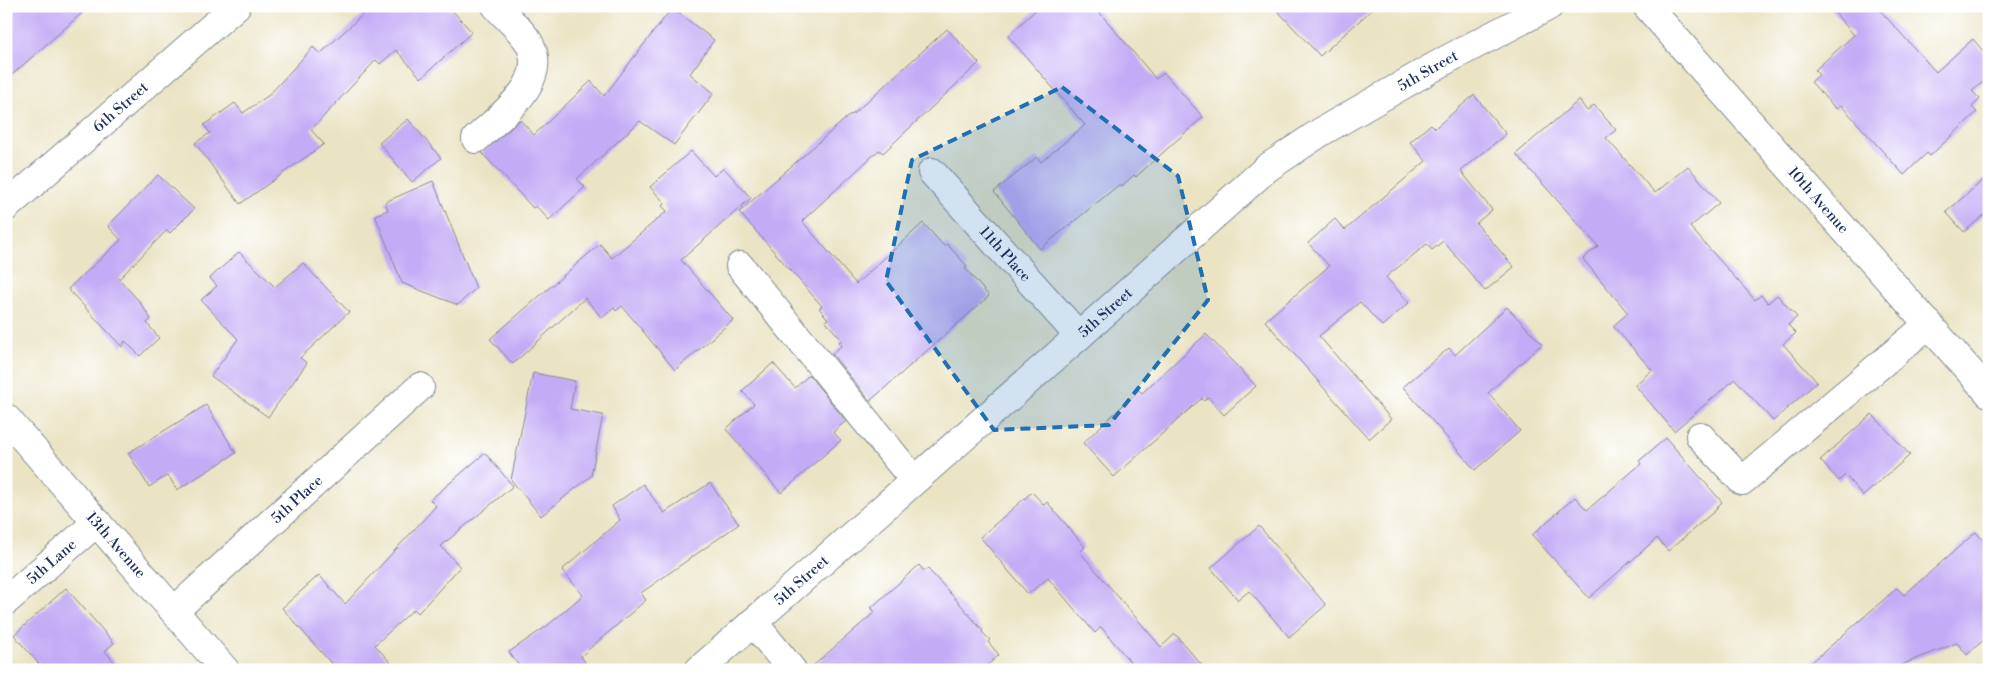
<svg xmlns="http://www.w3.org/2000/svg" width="1995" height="676" font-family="'Libre Bodoni',serif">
<rect width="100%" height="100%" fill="#fff"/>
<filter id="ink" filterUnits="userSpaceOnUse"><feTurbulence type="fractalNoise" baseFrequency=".02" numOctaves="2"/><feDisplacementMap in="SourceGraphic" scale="10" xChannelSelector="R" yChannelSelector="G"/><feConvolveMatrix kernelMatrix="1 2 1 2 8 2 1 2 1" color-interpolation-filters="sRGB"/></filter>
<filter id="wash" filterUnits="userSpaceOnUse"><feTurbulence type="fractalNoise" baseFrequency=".0096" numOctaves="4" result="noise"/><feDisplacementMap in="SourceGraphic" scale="20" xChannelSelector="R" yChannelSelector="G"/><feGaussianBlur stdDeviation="1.12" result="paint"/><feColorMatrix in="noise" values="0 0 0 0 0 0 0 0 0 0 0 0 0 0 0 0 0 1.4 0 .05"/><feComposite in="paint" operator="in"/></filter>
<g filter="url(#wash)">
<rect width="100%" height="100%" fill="#eae4c4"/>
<g id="blocks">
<path fill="#c3acf6" d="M6,6H90L6,80Z
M372,6H448L472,32L421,78L396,50L380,64L376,60L311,130L324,144L240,204L195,143L210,133L204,125L235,103L243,113L269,95L313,47L320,54Z
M1040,6H1094L1156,79L1164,73L1203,117L1140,173L1136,177L1134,175L1122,186L1120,184L1040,249L994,192L1037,157L1041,162L1085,125L1008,36Z
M1273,6H1376L1320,56Z
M1829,6H1876L1936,72L1973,39L1989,58V77L1972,91L1980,99L1972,107L1977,112L1930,156L1927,153L1904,175L1841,105L1836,109L1811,82L1819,75L1815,70L1854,35Z
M672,8L714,40L690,74L714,93L674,145L640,121L577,179L585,187L549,220L536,206L533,208L482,153L520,120L534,135L591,81L604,96Z
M947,29L979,63L883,153L879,150L802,221L856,284L923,223L944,246L947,244L967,266L965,268L989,296L870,401L832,354L842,345L839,342L842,340L825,321L828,319L819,308L822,306L739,212L851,114L852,115Z
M1474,95L1506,134L1461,171L1492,210L1476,223L1514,267L1485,291L1443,241L1432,250L1427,244L1386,277L1409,303L1382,326L1360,302L1319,336L1391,419L1369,439L1265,321L1329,266L1308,243L1335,219L1345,230L1426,161L1410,142L1431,124L1435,128Z
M1579,100L1587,111L1594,105L1616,130L1606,138L1655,193L1688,166L1719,203L1690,227L1755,300L1761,295L1768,303L1777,295L1797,317L1788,325L1796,333L1783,344L1817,382L1773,421L1735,379L1674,431L1635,385L1652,370L1613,326L1628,313L1583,259L1598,246L1516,154Z
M408,119L441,158L412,182L379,143Z
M691,151L714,176L724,168L751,198L681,260L733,320L675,370L622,306L616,311L614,308L602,318L585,298L513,364L490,339L600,244L612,258L667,211L662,206L665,203L650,187Z
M158,175L194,209L170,233L167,230L119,279L139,301L151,319L147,323L159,338L140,356L125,341L122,347L68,289L121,240L108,226Z
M1989,175V211L1964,232L1946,212Z
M433,181L476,288L458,305L402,283L375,215L388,210L385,202Z
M239,252L275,287L303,263L349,312L300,358L307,363L268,417L211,376L238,339L201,300L217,286L210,278Z
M1507,307L1542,344L1488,393L1520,431L1475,470L1403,387L1449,348L1455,355Z
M1206,334L1256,386L1224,415L1208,397L1204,401L1202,398L1114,477L1083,443L1139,390L1142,393Z
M773,363L795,388L809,375L846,421L833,432L841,440L781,493L726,429L754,404L742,391Z
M533,373L575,381L570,409L603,415L591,476L541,516L511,480Z
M206,405L236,453L177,490L168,475L149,487L128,453Z
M1872,414L1910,455L1863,496L1845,475L1839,481L1820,460Z
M1666,438L1722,502L1716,508L1717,509L1668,551L1657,538L1589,598L1532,535L1575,497L1587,510L1641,464L1639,461Z
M485,453L513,486L441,546L460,567L418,613L414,609L375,645L397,670H337L282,608L319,575L345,604L436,506L430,500Z
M710,483L739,524L641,593L646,600L581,656L590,670H522L509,652L547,626L583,595L562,570L620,520L612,506L643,484L664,513Z
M1032,492L1044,505L1047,502L1085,547L1080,552L1161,647L1175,634L1206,670H1135L1136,669L1101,627L1095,633L1048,578L1028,594L980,537Z
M1259,526L1326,605L1289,637L1249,591L1238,600L1211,568Z
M1976,532L1989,547V635L1967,655L1957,643L1888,670H1803L1897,588L1904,595Z
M919,565L924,571L928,569L960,604L983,631L982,632L990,640L988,642L999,655L982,670H808L875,612L871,608Z
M66,588L114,643L105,651L121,670H44L14,635Z"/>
</g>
</g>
<g filter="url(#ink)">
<use href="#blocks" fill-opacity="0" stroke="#828a91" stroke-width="1"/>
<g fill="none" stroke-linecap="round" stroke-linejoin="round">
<g stroke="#828a91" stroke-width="30">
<g id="minor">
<path id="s1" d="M1647,6L1989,393"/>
<path d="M476,139C501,115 552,81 528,41C520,29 506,17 496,6"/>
<path id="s2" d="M932,172L1079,336"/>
<path id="s3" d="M6,207L236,6"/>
<path d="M740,266L914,480"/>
<path id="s4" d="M6,418L225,670"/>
<path d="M1700,436L1742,481L1929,324"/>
<path id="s5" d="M6,601L97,522"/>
<path id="s6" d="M174,611L420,387"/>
<path d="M753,622L792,670"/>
<path id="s7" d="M699,670L1079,336L1267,168L1321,132L1446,60L1549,6"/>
</g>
</g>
<use href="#minor" stroke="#fff" stroke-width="28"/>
</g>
</g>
<path fill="#1f6fb2" fill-opacity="0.2" stroke="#1f6fb2" stroke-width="4" stroke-dasharray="10 6" stroke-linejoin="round" d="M1062,87L1178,176L1208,300L1109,425L994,430L886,281L912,160Z"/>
<g text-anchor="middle" stroke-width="4.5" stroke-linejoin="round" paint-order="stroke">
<g font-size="15" fill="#1b2f5e" stroke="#fff">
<text dy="5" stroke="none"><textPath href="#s7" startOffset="946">5th Street</textPath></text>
<text dy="5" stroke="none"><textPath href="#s3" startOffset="152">6th Street</textPath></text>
<text dy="5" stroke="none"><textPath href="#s1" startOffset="259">10th Avenue</textPath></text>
<text dy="5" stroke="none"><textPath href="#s2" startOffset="110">11th Place</textPath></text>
<text dy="5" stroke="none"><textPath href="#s7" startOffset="541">5th Street</textPath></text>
<text dy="5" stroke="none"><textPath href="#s6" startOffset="166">5th Place</textPath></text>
<text dy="5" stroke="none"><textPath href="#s4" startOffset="168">13th Avenue</textPath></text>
<text dy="5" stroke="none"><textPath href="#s5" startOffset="60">5th Lane</textPath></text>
<text dy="5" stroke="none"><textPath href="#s7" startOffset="136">5th Street</textPath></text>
</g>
</g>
<rect width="1995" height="676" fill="none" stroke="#fff" stroke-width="25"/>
</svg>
